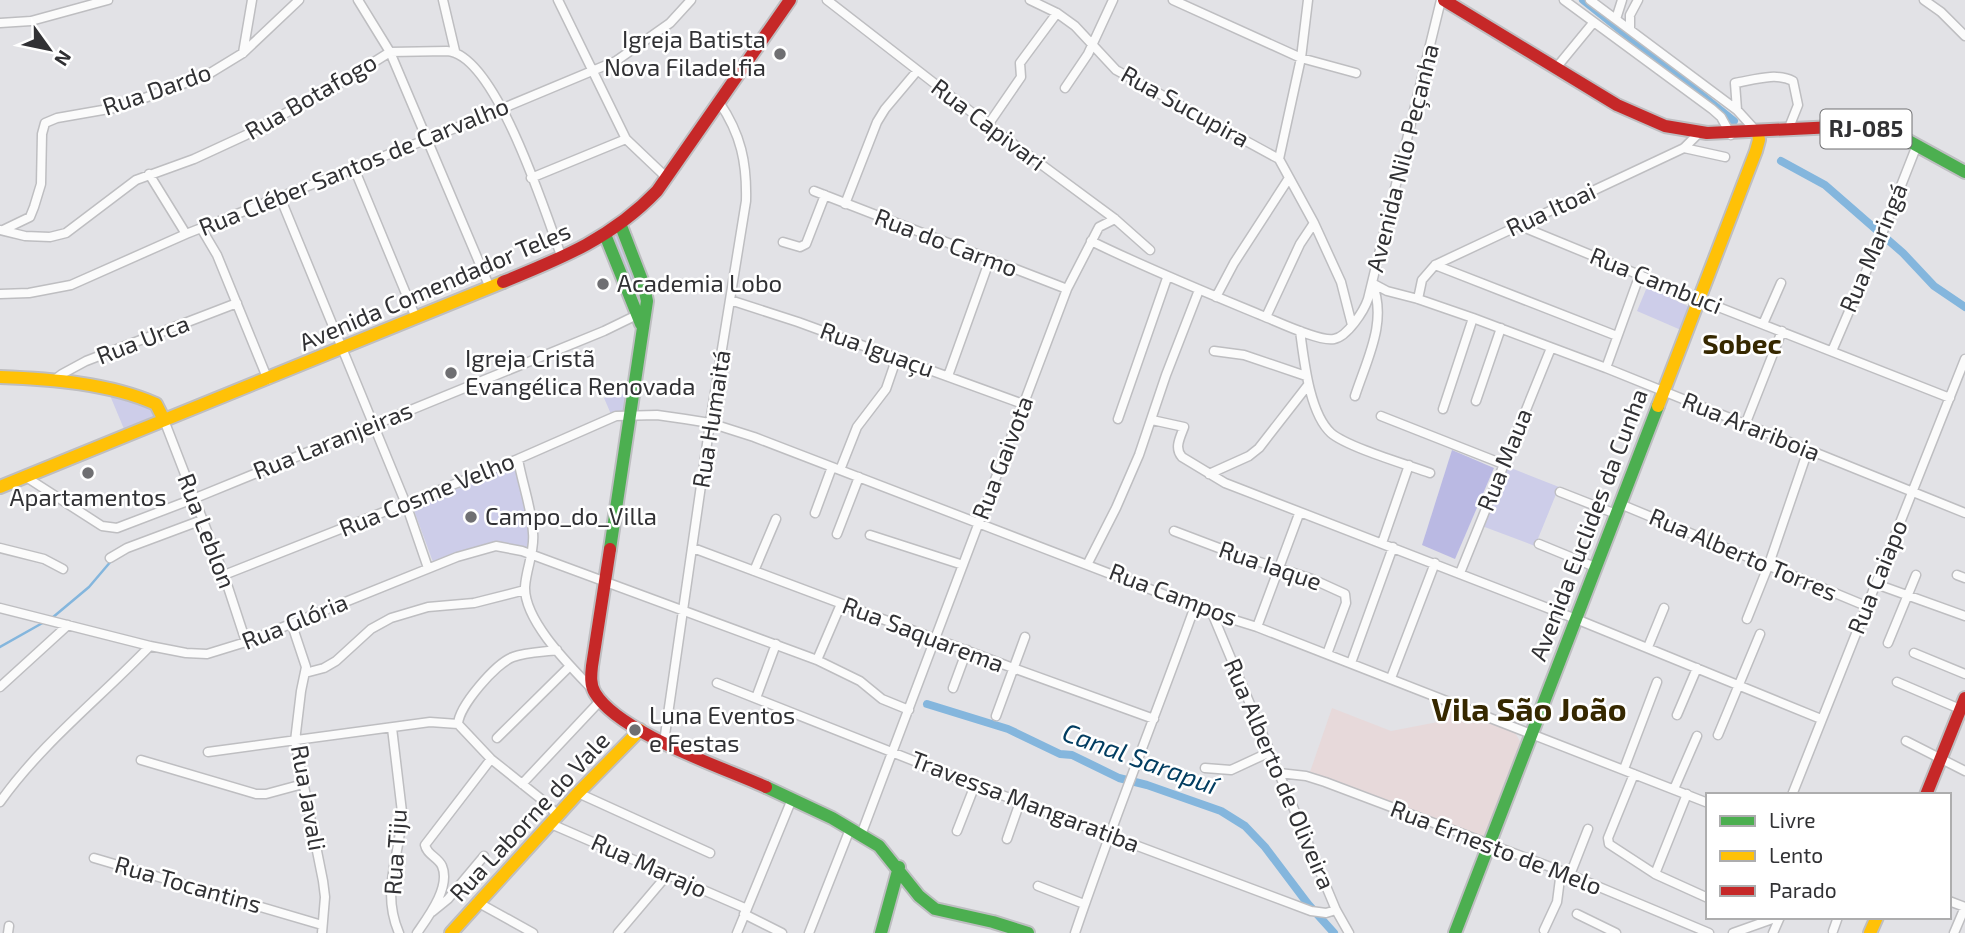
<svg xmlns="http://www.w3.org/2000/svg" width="1965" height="933" font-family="'Exo 2',sans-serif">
<rect width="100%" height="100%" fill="#e2e2e6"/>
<path fill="#e7d9da" d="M1445,704L1513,729L1522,745L1486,837L1479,838L1310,772L1332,708L1391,731L1443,721L1435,717L1439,709Z"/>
<path fill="#cdcde9" d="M619,231L643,296L640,306L608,238Z
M1647,287L1692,308L1681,330L1637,311Z
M633,392L624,417L614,421L604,398Z
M109,393L139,398L160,413L124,429Z
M514,464L517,465L529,524L528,546L524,549L500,547L433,562L413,508Z
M1506,466L1559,487L1535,546L1482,526Z"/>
<path fill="#bab9e3" d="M1452,450L1494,468L1455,559L1422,545Z"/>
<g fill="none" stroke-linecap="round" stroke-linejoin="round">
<path stroke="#84b6dd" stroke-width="2.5" d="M52,618L89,587L112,560
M0,647L46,621"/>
<path stroke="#84b6dd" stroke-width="8" d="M1583,0L1734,121
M1781,161L1825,185L1903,253L1934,286L1965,307
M927,704L1008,729L1060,754L1072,755L1119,778L1147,785L1221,811L1245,826L1265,847L1308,904L1334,933"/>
<g stroke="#bebec1" stroke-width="11">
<path id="street" d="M358,0L390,52L490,288
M443,0L455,51
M558,0L626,139L667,178
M827,0L988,125L1115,219L1150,250
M1030,0L1057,13L1075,26L1116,70L1279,159
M1173,0L1301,58L1356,73
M1308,0L1301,58L1279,159L1314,223L1341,282L1352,325
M1564,0L1712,109L1721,117L1731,135
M1590,0L1737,110L1757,132
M1924,0L1941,12L1965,36
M1616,19L1622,0
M0,23L31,21L108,0
M1630,29V15L1638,0
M243,53L252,0
M1556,68L1593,23
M1065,88L1088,54L1113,0
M1737,110L1735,83C1753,80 1776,72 1793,81L1798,105L1788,130
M988,125L1021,77L1020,63L1057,13
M1684,148L1725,157
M354,168L416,318
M149,174L186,234
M531,178L626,139
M814,191L1067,289
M280,197L406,504L428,568
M845,204L877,122L885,109L917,71
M1518,225L1698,299L1950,398
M201,228L217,255L268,380
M0,230L25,236L50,237L66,233L136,180L194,159L246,135L347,79L390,52L447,51C496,54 546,215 562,258
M3,230L30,217L34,207L41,184L42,134L45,123L57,118L120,107L207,75L243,53L299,0
M1091,241C1148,269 1205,292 1263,316C1278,322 1320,342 1334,339C1347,337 1364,311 1368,299L1441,0
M783,242L800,247L806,244L825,195
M1435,265L1617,336
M1372,283L1387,291L1418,299L1473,318L1606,368L1965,513
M0,294L29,293L71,285L186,234L453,129L616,61L670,23L691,0
M1216,297L1234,263L1289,178
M1418,299L1422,280L1435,265L1684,148L1700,132
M730,300L798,322L1023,404
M1266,317L1300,244L1314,223
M1763,324L1781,283
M1300,331C1304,359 1309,413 1331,433C1347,447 1408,465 1430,473
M1214,351L1244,355L1306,376
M1832,351L1880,239L1917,145
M1606,368L1640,274
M948,376L990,259
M53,381L62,374L86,361L237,303
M1355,396C1367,359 1388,321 1372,283
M1476,401L1501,328
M1443,409L1473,318
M1381,416L1503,464
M1118,419L1167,278
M164,420L224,575L246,642
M1152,420L1184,427C1180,438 1174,448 1182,457L1225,483L1576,619L1821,719
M1745,425L1782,331
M518,459C522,483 532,509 533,533C535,551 526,569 525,587C524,621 570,666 593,690
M840,470L857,427L886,389L897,357
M1209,474L1249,456L1259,448L1308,385
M26,477L102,526L117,528L193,499L604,331L641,313
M1560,492L1616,514
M1620,504L1866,606
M815,513L832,467
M1174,531L1232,553L1312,579L1345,594L1346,603L1327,654
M837,534L859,477
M870,535L963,565
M1382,543L1409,465
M1539,544L1595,567
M0,548L44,559L63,569
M693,548L1013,668L1154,719
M110,558L127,548L202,520
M1088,563L1116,508L1139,455L1166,375L1199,290
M754,571L776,519
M1460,573L1551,348
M224,575L518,459L616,416L657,415L685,419L710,423L754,437L1212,613L1257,627L1708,803
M1957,575L1965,578
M1876,584L1965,616
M0,608L150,646L186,653L207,654L246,642L457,557L496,546L522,551L817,660L860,681L882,699L909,710
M1212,613L1336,910L1349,933
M1747,619L1769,564L1808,450
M292,625L306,667L301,691L295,741L323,881L325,897L322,933
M1257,627L1299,514
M1888,643L1916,575
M1648,647L1664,608
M1914,653L1965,674
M817,660L841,604
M1351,663L1393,547
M305,673L324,668L336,661L371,629L391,618L428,607L474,603L525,590
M1391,678L1435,563
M1897,682L1960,709
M717,683L975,785L1311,911L1326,913L1336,910
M0,687L68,625
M953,688L967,650
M756,698L776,644
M1677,715L1697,668
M996,716L1025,637
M458,724C459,706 496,663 513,657C526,652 543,652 557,650
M392,728L402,812C401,855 380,889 399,933
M1718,735L1760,634
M497,738L570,666
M1906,741L1965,771
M664,742L710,423L746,201C747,163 741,134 719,102
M208,752L430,722L458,724L491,759L546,803L558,816
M141,760L256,794H266L303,784
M1205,768L1231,770L1270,752
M1624,769L1657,682
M1279,773L1306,776L1325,782L1561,871L1709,933
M1634,774L1608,838L1609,844L1655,874L1708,898
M522,784L600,701
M1674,789L1697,736
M578,793L710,853
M1792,795L1965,359
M0,802C42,743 100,698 150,646
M551,824L747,909
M957,831L975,785
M861,835L1067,289L1099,227L1115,219
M1007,839L1020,802
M94,858L322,925
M1655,874L1687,794
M1570,875L1588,829
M1038,886L1084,904
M1949,901L1965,907
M477,902L533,933
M432,912L448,899L484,856
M744,914L782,933
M1577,914L1616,933
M1544,930L1557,902L1561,871
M1833,931L1838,917
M8,933L9,926
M417,933C428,917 451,887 442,866C438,857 427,855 425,845L491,759
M618,933L668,874
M737,933L792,799
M809,933L850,829
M1075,933C1112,823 1156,715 1195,606
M1733,933L1778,917
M1773,933L1780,917
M1954,933L1965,907"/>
</g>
<g stroke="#bebec1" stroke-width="16">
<path id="fast" d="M1868,129L1905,139L1965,172
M606,237L641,324
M610,549L647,301L643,283L621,226
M766,787L832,818L879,846L919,896L935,909L993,922L1028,933
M881,933L899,867
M1455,933L1658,406"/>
</g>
<g stroke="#bebec1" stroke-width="16">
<path id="slow" d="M0,377C51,379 109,383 156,404L164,420
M1658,406L1756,151L1759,140L1758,133
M0,487L503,282
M451,933L578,793L640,730
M1870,933L1877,917"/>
</g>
<g stroke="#bebec1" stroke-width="16">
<path id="jam" d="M1444,0L1617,105L1665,126L1707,133L1834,127L1868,129
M503,282C562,258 612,238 657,191L790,0
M610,549L592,666C591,675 590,685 595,693C619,733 722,767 766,787
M1926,795L1965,698"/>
</g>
<use href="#street" stroke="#fbfbfb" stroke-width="8"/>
<use href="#fast" stroke="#4caf50" stroke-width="12"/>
<use href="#slow" stroke="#ffc107" stroke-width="12"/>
<use href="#jam" stroke="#c62828" stroke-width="12"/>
</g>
<g fill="#6f6f72" stroke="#fff" stroke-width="2.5">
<circle cx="780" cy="54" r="7"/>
<circle cx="603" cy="284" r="7"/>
<circle cx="451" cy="373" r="7"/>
<circle cx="88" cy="473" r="7"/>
<circle cx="471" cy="517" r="7"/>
<circle cx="635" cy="730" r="7"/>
</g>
<g text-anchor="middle" stroke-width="5" stroke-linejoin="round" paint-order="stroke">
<rect fill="#fff" stroke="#6f6f71" stroke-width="2" x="1820.5" y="109.5" width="91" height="39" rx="5"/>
<g font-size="23" font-weight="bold" fill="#313134">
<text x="1866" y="137">RJ-085</text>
</g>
<g font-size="24" fill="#313134" stroke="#fff" text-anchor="start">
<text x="766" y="48" text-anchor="end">Igreja Batista<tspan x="766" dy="28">Nova Filadelfia</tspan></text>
<text x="617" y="292">Academia Lobo</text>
<text x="465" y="367">Igreja Cristã<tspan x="465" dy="28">Evangélica Renovada</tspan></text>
<text x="88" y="506" text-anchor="middle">Apartamentos</text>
<text x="485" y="525">Campo_do_Villa</text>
<text x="649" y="724">Luna Eventos<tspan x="649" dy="28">e Festas</tspan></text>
</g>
<g font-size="24" fill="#313134" stroke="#fff">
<text transform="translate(157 90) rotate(-19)" y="8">Rua Dardo</text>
<text transform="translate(311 97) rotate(-30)" y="8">Rua Botafogo</text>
<text transform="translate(1185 107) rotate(29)" y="8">Rua Sucupira</text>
<text transform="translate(988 125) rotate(37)" y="8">Rua Capivari</text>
<text transform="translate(1403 158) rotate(-76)" y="8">Avenida Nilo Peçanha</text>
<text transform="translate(354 167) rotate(-22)" y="8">Rua Cléber Santos de Carvalho</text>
<text transform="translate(1551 210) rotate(-25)" y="8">Rua Itoai</text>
<text transform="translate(946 243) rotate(21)" y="8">Rua do Carmo</text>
<text transform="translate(1874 248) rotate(-67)" y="8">Rua Maringá</text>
<text transform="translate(1656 281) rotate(22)" y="8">Rua Cambuci</text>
<text transform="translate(435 287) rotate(-23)" y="8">Avenida Comendador Teles</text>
<text transform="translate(143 340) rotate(-21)" y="8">Rua Urca</text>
<text transform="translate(877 350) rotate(20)" y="8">Rua Iguaçu</text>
<text transform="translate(712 419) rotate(-81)" y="8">Rua Humaitá</text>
<text transform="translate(1751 427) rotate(22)" y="8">Rua Arariboia</text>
<text transform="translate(333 441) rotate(-22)" y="8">Rua Laranjeiras</text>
<text transform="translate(1003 458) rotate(-69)" y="8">Rua Gaivota</text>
<text transform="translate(1505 460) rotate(-68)" y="8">Rua Maua</text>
<text transform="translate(427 495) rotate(-22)" y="8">Rua Cosme Velho</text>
<text transform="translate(1589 525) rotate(-69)" y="8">Avenida Euclides da Cunha</text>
<text transform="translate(206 531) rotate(69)" y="8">Rua Leblon</text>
<text transform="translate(1743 555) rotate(23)" y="8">Rua Alberto Torres</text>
<text transform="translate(1270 566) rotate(19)" y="8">Rua Iaque</text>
<text transform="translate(1878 577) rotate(-68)" y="8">Rua Caiapo</text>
<text transform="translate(1173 595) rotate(21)" y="8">Rua Campos</text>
<text transform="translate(295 622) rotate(-22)" y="8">Rua Glória</text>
<text transform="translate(923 635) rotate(21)" y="8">Rua Saquarema</text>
<text transform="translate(1279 774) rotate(67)" y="8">Rua Alberto de Oliveira</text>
<text transform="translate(308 798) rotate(80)" y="8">Rua Javali</text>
<text transform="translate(1025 802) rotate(21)" y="8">Travessa Mangaratiba</text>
<text transform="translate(530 817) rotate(-47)" y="8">Rua Laborne do Vale</text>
<text transform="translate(1496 848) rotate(21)" y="8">Rua Ernesto de Melo</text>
<text transform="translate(396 852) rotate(-86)" y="8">Rua Tiju</text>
<text transform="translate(649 866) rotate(24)" y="8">Rua Marajo</text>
<text transform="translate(188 885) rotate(16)" y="8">Rua Tocantins</text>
</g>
<g font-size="26" font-style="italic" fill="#023d61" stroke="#fff">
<text transform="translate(1140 759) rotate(20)" y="9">Canal Sarapuí</text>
</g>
<g font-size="28" font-weight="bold" fill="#362800" stroke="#fff">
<text x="1742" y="354">Sobec</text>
</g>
<g font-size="32" font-weight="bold" fill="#362800" stroke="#fff">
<text x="1529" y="721">Vila São João</text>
</g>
</g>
<rect x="1706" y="793" width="245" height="126" fill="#ffffff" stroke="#adadae" stroke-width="2"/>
<rect x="1720" y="816" width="35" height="10" fill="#4caf50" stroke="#adadae" stroke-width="2"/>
<text x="1769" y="828" font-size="21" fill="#313134">Livre</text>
<rect x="1720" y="851" width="35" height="10" fill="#ffc107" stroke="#adadae" stroke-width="2"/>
<text x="1769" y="863" font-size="21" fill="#313134">Lento</text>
<rect x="1720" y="886" width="35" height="10" fill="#c62828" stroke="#adadae" stroke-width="2"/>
<text x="1769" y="898" font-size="21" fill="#313134">Parado</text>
<g transform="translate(49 49) rotate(123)" stroke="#ffffff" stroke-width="5" paint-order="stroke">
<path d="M0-5L12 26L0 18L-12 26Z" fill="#313134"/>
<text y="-10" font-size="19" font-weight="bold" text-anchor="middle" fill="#313134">N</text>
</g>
</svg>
